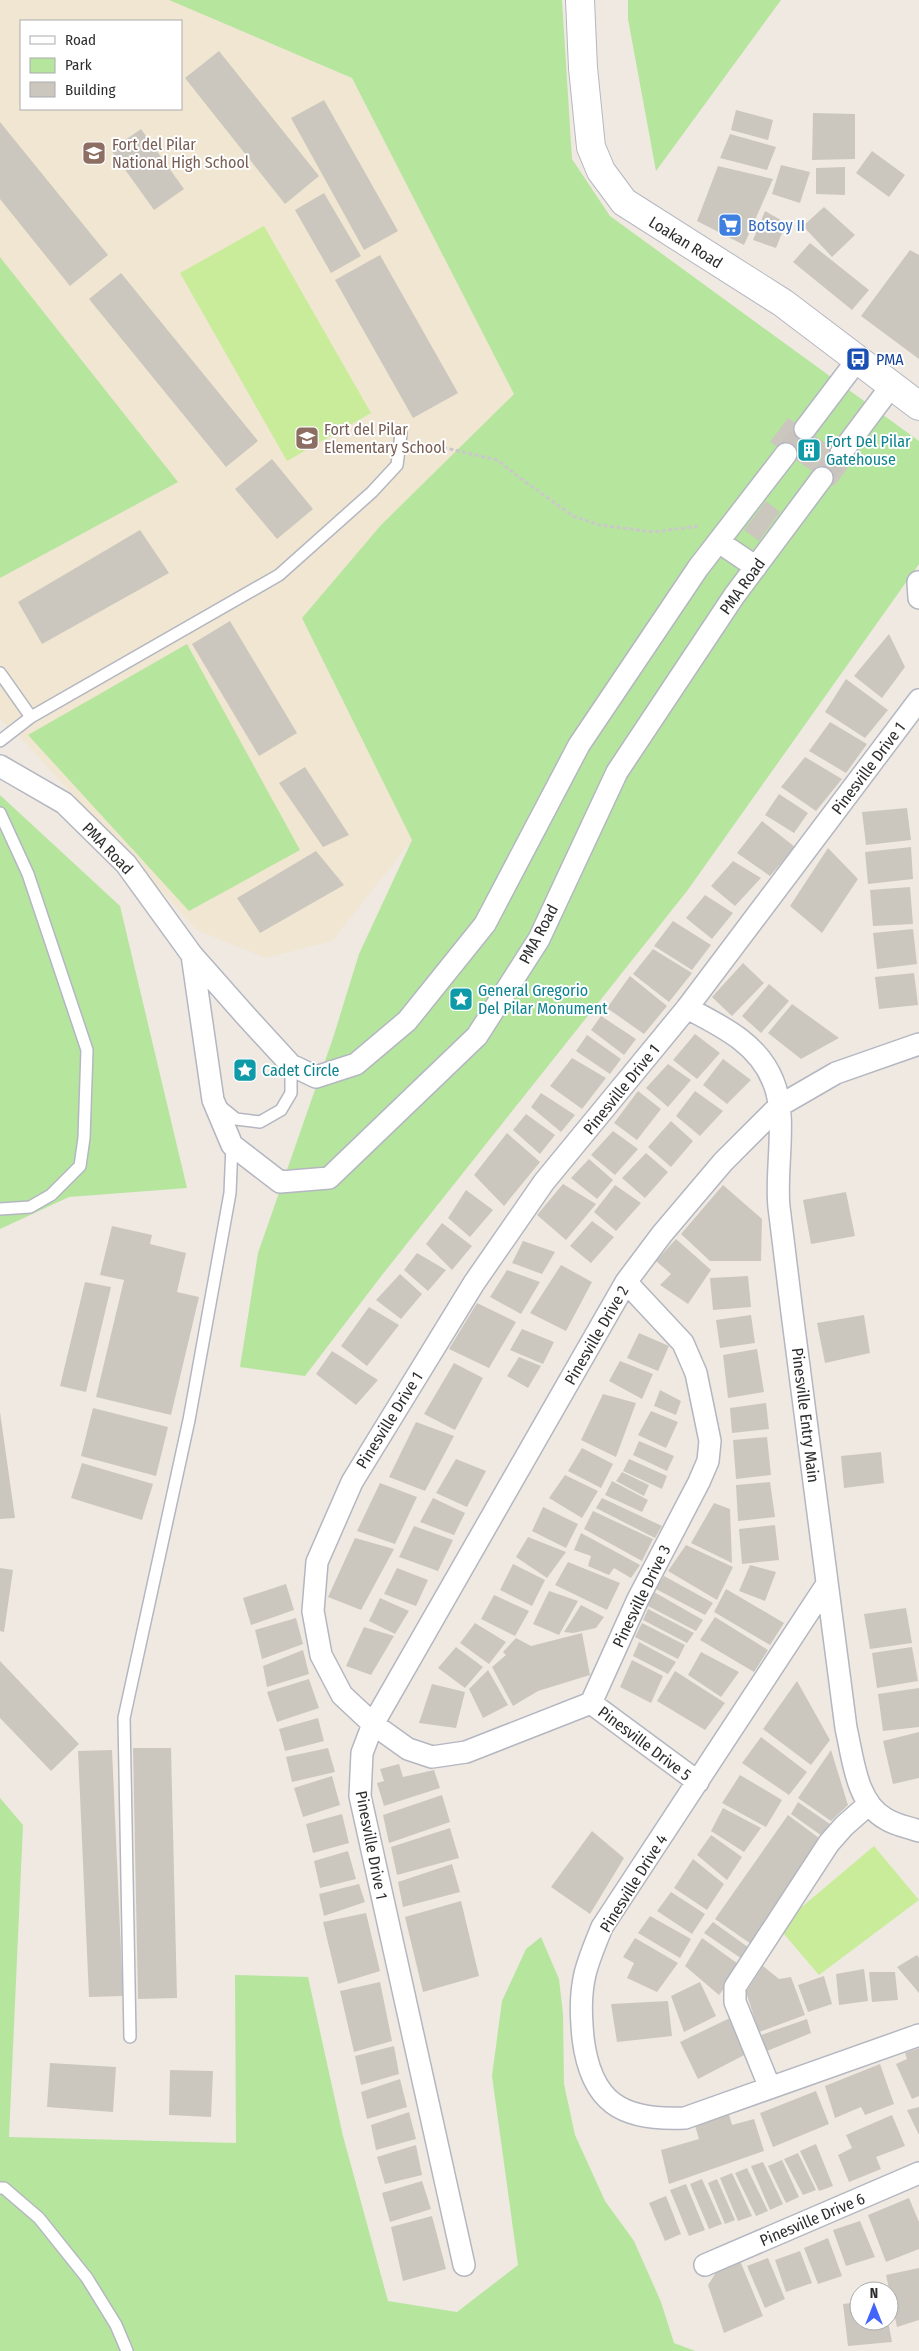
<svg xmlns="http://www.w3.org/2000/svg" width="919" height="2351" font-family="'Fira Sans Condensed',sans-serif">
<rect width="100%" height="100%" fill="#efe9e1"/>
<path fill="#f0e6d1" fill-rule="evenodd" d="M0,0H169L352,78L514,394L381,525L302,618L412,840L332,941L266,958L197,930L20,737L0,719V578L178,482L0,257ZM21,21H181V109H21Z"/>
<path fill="#b6e59e" d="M169,0H562L572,159L610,216L919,441V564L687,891L382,1275L305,1376L240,1367L258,1253L333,1038L359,954L412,840L302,618L381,525L514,394L352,78Z
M628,0H781L656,171L628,19Z
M0,257L178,482L0,578Z
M187,644L300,850L189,911L28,735Z
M0,795L120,906L187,1188L69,1197L0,1229Z
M0,1798L23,1825L9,2137L236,2143L235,1975L308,1977L343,2136L388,2301L457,2312L518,2265L492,2076L502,2001L526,1949L541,1937L559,1979L563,2014L564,2084L575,2135L605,2201L634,2241L661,2302L674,2343L695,2351H0Z"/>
<path fill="#c9ec9a" d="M264,226L371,413L287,461L180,273Z
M874,1846L919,1900L819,1975L778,1927Z"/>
<path fill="#cbc7bf" d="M219,51L319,176L285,204L185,78Z
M324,100L398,231L364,250L291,118Z
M736,110L773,120L768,140L731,130Z
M813,113L855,114V159L812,160Z
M0,122L108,255L70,286L0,199Z
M141,129L184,189L154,210L111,150Z
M730,134L776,147L767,170L720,158Z
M872,151L905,175L889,197L856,173Z
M781,165L810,172L800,203L772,194Z
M718,166L773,179L744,245L697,221Z
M845,167V195L816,194V168Z
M324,193L361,256L331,273L295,210Z
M824,207L855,235L832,257L803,226Z
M765,211L786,223L776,248L753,240Z
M810,243L869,290L852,310L793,262Z
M910,250L919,255V359L861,316Z
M380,255L458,393L413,418L335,280Z
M121,273L258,441L226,467L89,299Z
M788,418L853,461L834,486L770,442Z
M272,459L313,509L277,539L235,489Z
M766,501L780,512L759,541L744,530Z
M140,530L169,573L42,644L18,602Z
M230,621L297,733L259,756L192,644Z
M889,634L905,667L882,698L854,676Z
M846,679L888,710L865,738L825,712Z
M830,722L867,744L846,773L809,751Z
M805,757L842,779L816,811L781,787Z
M305,767L349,835L323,847L279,783Z
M779,794L808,813L794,833L765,815Z
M907,808L911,840L866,845L862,812Z
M762,821L795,847L770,876L737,853Z
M911,847L913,879L868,884L865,852Z
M828,848L858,879L822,933L790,906Z
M316,851L344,885L260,933L237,898Z
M733,861L761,878L735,906L711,886Z
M910,887L913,924L873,926L870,890Z
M705,895L733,913L712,939L686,918Z
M673,921L711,945L692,970L654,946Z
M913,929L917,964L877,969L873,933Z
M653,949L692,973L669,1002L633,974Z
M743,963L764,983L732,1016L712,997Z
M914,973L918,1005L879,1009L875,977Z
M630,976L667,1006L644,1034L607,1008Z
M769,984L789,1001L761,1033L742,1016Z
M792,1004L839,1038L801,1059L768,1033Z
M601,1016L636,1039L624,1055L591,1030Z
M695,1034L720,1053L697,1079L673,1060Z
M587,1035L621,1059L610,1074L576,1051Z
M572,1058L606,1078L582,1109L550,1086Z
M723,1059L751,1080L727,1104L703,1085Z
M668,1064L691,1080L668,1107L646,1088Z
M638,1091L661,1109L637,1140L614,1123Z
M695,1091L723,1111L700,1136L676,1116Z
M541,1093L575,1115L561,1132L531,1107Z
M526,1114L555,1135L540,1154L513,1130Z
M671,1121L693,1141L671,1167L648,1147Z
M613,1131L638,1149L615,1175L591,1155Z
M507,1133L540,1162L504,1206L474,1175Z
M646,1153L668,1172L645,1198L622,1178Z
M589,1159L613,1180L597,1199L571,1178Z
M563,1184L596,1204L566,1240L537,1215Z
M615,1185L641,1203L616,1231L594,1212Z
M723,1185L762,1219L761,1261H710L681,1234Z
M466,1190L493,1210L470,1237L448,1218Z
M846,1192L855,1236L811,1244L803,1200Z
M592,1221L614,1237L591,1263L570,1246Z
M442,1223L472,1246L452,1270L426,1244Z
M112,1226L152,1235L150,1244L186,1253L177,1292L199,1297L171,1415L96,1397L124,1280L100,1275Z
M676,1239L711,1270L688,1304L660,1285L671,1274L656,1261Z
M523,1241L555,1252L542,1274L512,1263Z
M417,1253L446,1270L428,1291L404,1270Z
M561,1265L592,1282L566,1331L530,1313Z
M507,1270L540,1282L521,1314L490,1297Z
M400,1274L422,1294L401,1319L376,1300Z
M748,1276L751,1307L713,1310L710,1278Z
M85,1282L111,1287L86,1392L60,1386Z
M477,1303L516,1322L489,1368L449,1349Z
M369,1307L399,1325L367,1366L341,1346Z
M751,1315L755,1343L720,1348L716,1320Z
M864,1315L870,1353L825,1363L817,1323Z
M522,1329L554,1342L543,1364L510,1350Z
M639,1333L669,1346L658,1371L627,1358Z
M757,1349L764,1392L728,1398L723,1355Z
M332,1351L378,1380L356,1405L316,1374Z
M519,1357L541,1366L528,1388L507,1376Z
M620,1361L653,1374L642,1399L609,1381Z
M454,1363L483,1378L455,1430L424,1414Z
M660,1390L681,1401L676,1415L654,1406Z
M603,1394L636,1403L616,1457L581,1440Z
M766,1403L769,1429L732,1433L730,1408Z
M93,1408L168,1427L156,1476L81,1456Z
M651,1411L678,1422L666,1448L638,1435Z
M0,1412L15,1518L0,1519Z
M416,1422L454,1436L425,1491L389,1477Z
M767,1437L771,1475L736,1479L733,1440Z
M639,1441L674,1456L667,1471L633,1455Z
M582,1448L613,1464L601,1488L568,1471Z
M881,1452L884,1483L844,1488L841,1456Z
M456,1459L486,1471L467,1507L436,1493Z
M629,1459L667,1476L662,1489L623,1471Z
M82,1463L153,1484L142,1520L71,1498Z
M622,1472L649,1485L644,1496L616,1481Z
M565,1475L598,1491L582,1518L549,1498Z
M612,1481L648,1500L642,1512L605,1495Z
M770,1482L775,1517L738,1521L736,1485Z
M380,1483L417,1497L395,1544L357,1531Z
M433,1498L465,1513L454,1535L420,1522Z
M602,1498L662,1526L655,1538L596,1508Z
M714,1503L730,1509L732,1563L691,1543Z
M543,1507L578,1524L566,1548L532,1531Z
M593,1511L653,1539L642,1561L584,1529Z
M775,1525L779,1560L742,1564L739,1529Z
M414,1526L453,1540L438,1571L399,1557Z
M581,1533L640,1565L631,1578L614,1568L609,1575L588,1566L591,1556L574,1550Z
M528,1537L566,1552L547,1578L516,1557Z
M355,1538L394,1549L361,1610L328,1597Z
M686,1545L733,1567L717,1600L668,1571Z
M568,1562L620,1583L607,1610L555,1585Z
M513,1564L545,1580L532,1606L500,1590Z
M750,1565L776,1572L765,1601L739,1591Z
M0,1568L13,1570L4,1632L0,1631Z
M397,1568L428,1580L416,1606L384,1594Z
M664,1576L713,1603L705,1615L656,1589Z
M286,1584L294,1610L251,1625L243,1598Z
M726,1589L784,1623L770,1645L714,1612Z
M549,1591L578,1601L559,1635L533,1624Z
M654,1592L703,1620L696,1631L648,1606Z
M494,1595L529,1611L515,1636L481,1619Z
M380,1598L409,1611L395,1634L369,1621Z
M581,1605L604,1617L596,1628L573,1633L564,1632Z
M906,1608L912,1643L870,1649L864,1614Z
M648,1609L694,1633L687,1643L643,1620Z
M715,1617L768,1650L754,1672L700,1640Z
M296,1618L303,1644L262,1659L255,1630Z
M475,1623L506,1642L489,1664L460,1643Z
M642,1623L685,1645L678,1659L635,1637Z
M364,1627L394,1636L371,1675L346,1666Z
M582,1633L590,1675L538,1691L513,1706L492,1667L506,1655L503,1652L516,1638L531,1646Z
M639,1642L676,1662L668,1674L633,1656Z
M456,1647L483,1667L465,1688L438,1668Z
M912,1647L918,1681L877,1688L872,1653Z
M303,1650L309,1674L267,1687L263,1666Z
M701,1652L739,1672L721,1697L688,1675Z
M632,1660L663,1676L651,1703L620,1687Z
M0,1661L79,1744L51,1771L0,1718Z
M488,1670L508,1705L483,1718L469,1689Z
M675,1671L725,1703L705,1730L657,1701Z
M309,1679L319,1708L277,1722L267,1692Z
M797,1681L830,1740L811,1765L763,1729Z
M432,1684L465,1692L456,1728L419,1723Z
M919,1688V1727L883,1731L878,1694Z
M318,1718L324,1741L285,1751L279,1729Z
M919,1732V1778L893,1784L883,1741Z
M761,1737L807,1772L789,1795L742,1763Z
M133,1748H171L177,1998L138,1999Z
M328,1748L335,1772L292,1782L286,1757Z
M112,1750L123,1996L89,1997L78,1751Z
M831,1750L848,1805L831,1821L798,1798Z
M399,1764L403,1777L434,1770L440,1788L384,1806L377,1783L384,1781L380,1769Z
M740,1775L782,1800L766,1827L722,1803Z
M332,1776L340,1805L303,1817L294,1788Z
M442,1795L450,1822L389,1843L383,1815Z
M798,1802L830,1824L822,1836L791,1814Z
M723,1808L761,1828L744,1852L711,1831Z
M342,1814L349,1843L313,1853L306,1824Z
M788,1815L823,1841L754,1946L715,1919Z
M450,1828L459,1858L397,1875L391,1847Z
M592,1831L624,1858L590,1914L551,1887Z
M711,1835L742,1857L727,1880L697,1855Z
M348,1851L356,1879L320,1888L314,1861Z
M693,1859L724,1884L707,1910L674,1888Z
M452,1864L460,1892L403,1907L398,1882Z
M359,1884L365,1902L324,1916L319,1894Z
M671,1892L705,1914L692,1934L657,1911Z
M461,1901L479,1976L423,1992L405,1917Z
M366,1913L380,1971L338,1984L323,1922Z
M650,1916L691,1939L680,1958L638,1933Z
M713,1922L752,1950L745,1961L704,1933Z
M635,1938L678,1963L657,1992L627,1978L634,1963L623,1957Z
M702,1938L741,1966L719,1995L685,1966Z
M917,1955L919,1958V1993L897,1967Z
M763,1966L779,1979L791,1977L805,2015L759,2032L746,1992Z
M864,1969L868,2001L839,2005L836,1974Z
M869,1972H895L898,2000L872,2002Z
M824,1976L832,2004L808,2012L798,1985Z
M380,1982L392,2041L354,2052L340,1991Z
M700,1982L716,2016L684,2032L671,1996Z
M668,2001L672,2036L617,2042L611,2004Z
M732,2017L750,2052L698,2079L680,2042Z
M807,2019L811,2033L767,2051L761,2035Z
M394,2046L399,2074L361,2085L355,2056Z
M919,2048V2096L912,2099L896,2064L907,2059L905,2053Z
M50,2063L116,2067L113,2112L47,2107Z
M880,2064L894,2104L865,2115L861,2107L835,2118L825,2086Z
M170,2070L213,2071L211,2117L169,2115Z
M400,2079L407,2107L367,2119L361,2092Z
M816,2091L829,2124L773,2147L760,2113Z
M919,2107V2135L907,2110Z
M728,2111L732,2125L754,2119L764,2151L669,2184L661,2150L699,2139L694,2122Z
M409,2112L416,2139L376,2150L371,2125Z
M892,2115L905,2146L876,2157L881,2169L849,2182L838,2155L852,2148L846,2135Z
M816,2144L833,2186L819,2191L800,2151Z
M416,2145L422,2175L385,2184L377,2157Z
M798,2153L816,2190L803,2195L784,2159Z
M782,2160L799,2197L786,2203L768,2166Z
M763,2162L783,2204L770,2210L751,2166Z
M747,2168L768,2211L756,2216L735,2173Z
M732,2173L752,2216L738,2221L720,2178Z
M702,2179L722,2224L709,2229L690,2184Z
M717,2179L735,2220L725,2224L708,2183Z
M422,2181L431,2209L390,2222L382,2193Z
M686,2184L705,2230L689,2236L670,2190Z
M666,2196L681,2234L665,2241L649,2203Z
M909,2198L919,2222V2249L886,2262L868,2215Z
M432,2216L446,2269L403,2281L391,2227Z
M860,2221L875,2257L846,2266L833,2230Z
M828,2238L842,2276L818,2284L804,2248Z
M800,2251L812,2283L786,2292L775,2260Z
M738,2256L763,2316L724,2333L708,2285L724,2260Z
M768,2258L785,2299L765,2308L747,2266Z
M919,2268V2320L897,2327L886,2275Z
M859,2302V2321H888L892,2342L848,2346L843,2304Z"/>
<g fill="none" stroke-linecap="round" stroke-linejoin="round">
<path stroke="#c8c4bd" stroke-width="21" stroke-dasharray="21 11" stroke-linecap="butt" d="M786,454L805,429
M822,478L841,453"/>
<g stroke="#b4b7c1" stroke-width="14">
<path id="lane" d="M0,673L31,717
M0,741L31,717L279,575L372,492L397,465L401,434
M0,813L28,874L87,1050L84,1138L80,1166L51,1195L30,1207L0,1209
M220,1106L236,1119L260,1122L281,1110L291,1093V1065
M130,2037L124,1718L189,1420L230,1193L232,1145
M0,2188H4L39,2218L87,2278L116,2325L127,2351"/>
</g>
<g stroke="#b4b7c1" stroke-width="24">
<path id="street" d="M805,429L858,359
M841,453L892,385
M719,542L756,567
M918,582L919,598
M0,766L64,803L126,864L192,955L246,1016L291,1065L316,1077L356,1064L407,1021L485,924L579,745L698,568L786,454
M192,955L213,1100L232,1145L280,1182L329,1178L477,1036L539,939L617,772L734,596L822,478
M687,1008C721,1026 758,1043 773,1081C788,1115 775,1170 779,1207C800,1381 823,1555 846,1728C853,1758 856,1803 886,1819C895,1825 908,1827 919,1831
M626,1282L683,1343L696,1373L710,1441L708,1461L699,1482L638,1599L591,1703L466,1752L432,1757L408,1749L373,1724L342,1695L321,1655L313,1611L317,1562L352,1482L474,1283L544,1182L687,1008L919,700
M827,1584L602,1927C596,1942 589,1958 585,1974C580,1996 581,2016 583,2038C591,2103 622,2121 685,2118L919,2035
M591,1703L698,1782
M770,2088L735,2002V1987L829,1843L844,1826L869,1804
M464,2265L360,1796L362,1753L373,1724L626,1282L662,1234L723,1162L779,1106L836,1073L919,1044
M705,2265L919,2173"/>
</g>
<g stroke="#b4b7c1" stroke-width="30">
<path id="secondary" d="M580,0L583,68L591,147L601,171L624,202L783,303L919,406"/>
</g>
<path stroke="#c9c9c9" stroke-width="3" stroke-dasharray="4 2.5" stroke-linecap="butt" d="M419,452L433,445L497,460L520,478L573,516L600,525L654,532L699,526"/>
<use href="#lane" stroke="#fff" stroke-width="11"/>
<use href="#street" stroke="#fff" stroke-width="21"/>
<use href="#secondary" stroke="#fff" stroke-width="28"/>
</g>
<defs>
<g id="school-square" transform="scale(1.25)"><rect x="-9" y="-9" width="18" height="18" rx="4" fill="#8d6e63" stroke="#fff"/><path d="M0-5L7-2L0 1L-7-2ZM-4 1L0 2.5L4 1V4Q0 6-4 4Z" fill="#fff"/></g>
<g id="supermarket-square" transform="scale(1.25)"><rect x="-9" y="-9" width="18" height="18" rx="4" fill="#3f7fe0" stroke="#fff"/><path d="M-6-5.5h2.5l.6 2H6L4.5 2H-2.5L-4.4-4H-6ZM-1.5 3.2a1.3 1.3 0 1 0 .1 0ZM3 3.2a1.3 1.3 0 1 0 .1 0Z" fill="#fff"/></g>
<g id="bus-square" transform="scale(1.25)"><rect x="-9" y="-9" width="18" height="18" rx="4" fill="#1a4fb4" stroke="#fff"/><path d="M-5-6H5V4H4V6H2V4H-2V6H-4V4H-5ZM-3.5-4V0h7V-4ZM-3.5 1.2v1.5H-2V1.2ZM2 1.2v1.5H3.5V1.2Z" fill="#fff"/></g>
<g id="building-square" transform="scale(1.25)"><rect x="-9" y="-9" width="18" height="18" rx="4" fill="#0f9aa8" stroke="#fff"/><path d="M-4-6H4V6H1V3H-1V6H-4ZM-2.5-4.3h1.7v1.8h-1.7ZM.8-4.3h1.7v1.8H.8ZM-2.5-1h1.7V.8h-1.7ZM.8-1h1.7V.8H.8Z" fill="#fff"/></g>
<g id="sight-square" transform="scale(1.25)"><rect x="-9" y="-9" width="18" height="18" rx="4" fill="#0f9aa8" stroke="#fff"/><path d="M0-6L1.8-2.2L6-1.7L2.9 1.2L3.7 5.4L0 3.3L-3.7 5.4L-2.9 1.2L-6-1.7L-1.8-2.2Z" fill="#fff"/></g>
</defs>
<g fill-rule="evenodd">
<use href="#school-square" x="94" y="153"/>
<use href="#supermarket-square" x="730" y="225"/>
<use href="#bus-square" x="858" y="359"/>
<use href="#school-square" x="307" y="438"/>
<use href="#building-square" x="809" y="450"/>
<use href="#sight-square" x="461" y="999"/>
<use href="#sight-square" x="245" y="1070"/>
</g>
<g text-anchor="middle" stroke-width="4" stroke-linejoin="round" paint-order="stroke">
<g font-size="16" fill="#785e54" stroke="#fff" text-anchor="start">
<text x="112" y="150">Fort del Pilar<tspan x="112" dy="18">National High School</tspan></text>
<text x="324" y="435">Fort del Pilar<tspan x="324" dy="18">Elementary School</tspan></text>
</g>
<g font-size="16" fill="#366cbe" stroke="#fff" text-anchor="start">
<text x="748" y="231">Botsoy II</text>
</g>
<g font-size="16" fill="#2e2e2e" stroke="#fff">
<text transform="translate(686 242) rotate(32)" y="6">Loakan Road</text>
<text transform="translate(742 586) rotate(-54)" y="6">PMA Road</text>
<text transform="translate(868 768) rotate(-53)" y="6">Pinesville Drive 1</text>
<text transform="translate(108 848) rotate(46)" y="6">PMA Road</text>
<text transform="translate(538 934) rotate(-62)" y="6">PMA Road</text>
<text transform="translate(621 1089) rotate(-51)" y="6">Pinesville Drive 1</text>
<text transform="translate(596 1335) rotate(-60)" y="6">Pinesville Drive 2</text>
<text transform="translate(806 1415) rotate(83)" y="6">Pinesville Entry Main</text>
<text transform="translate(389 1420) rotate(-58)" y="6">Pinesville Drive 1</text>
<text transform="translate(641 1596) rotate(-64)" y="6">Pinesville Drive 3</text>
<text transform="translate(645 1743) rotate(37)" y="6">Pinesville Drive 5</text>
<text transform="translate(372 1845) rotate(79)" y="6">Pinesville Drive 1</text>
<text transform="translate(633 1883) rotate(-58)" y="6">Pinesville Drive 4</text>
<text transform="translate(812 2219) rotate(-23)" y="6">Pinesville Drive 6</text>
</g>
<g font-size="16" fill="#164399" stroke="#fff" text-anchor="start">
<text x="876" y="365">PMA</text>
</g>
<g font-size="16" fill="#0d838f" stroke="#fff" text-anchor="start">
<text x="826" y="447">Fort Del Pilar<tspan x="826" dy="18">Gatehouse</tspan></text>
<text x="478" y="996">General Gregorio<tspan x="478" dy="18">Del Pilar Monument</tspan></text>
<text x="262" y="1076">Cadet Circle</text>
</g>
</g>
<rect x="20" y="20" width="162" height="90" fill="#ffffff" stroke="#ababab"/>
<rect x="30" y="36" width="25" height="8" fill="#ffffff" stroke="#ababab"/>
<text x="65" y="45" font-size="15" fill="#2e2e2e">Road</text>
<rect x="30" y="58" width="25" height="15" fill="#b6e59e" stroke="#ababab"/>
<text x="65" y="70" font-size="15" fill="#2e2e2e">Park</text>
<rect x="30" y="82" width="25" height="15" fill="#cbc7bf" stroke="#ababab"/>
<text x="65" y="95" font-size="15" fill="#2e2e2e">Building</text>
<g transform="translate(874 2306)"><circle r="24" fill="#ffffff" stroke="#ababab"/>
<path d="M0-4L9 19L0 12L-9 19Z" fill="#4264fb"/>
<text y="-8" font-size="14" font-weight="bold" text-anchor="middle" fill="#2e2e2e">N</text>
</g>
</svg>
